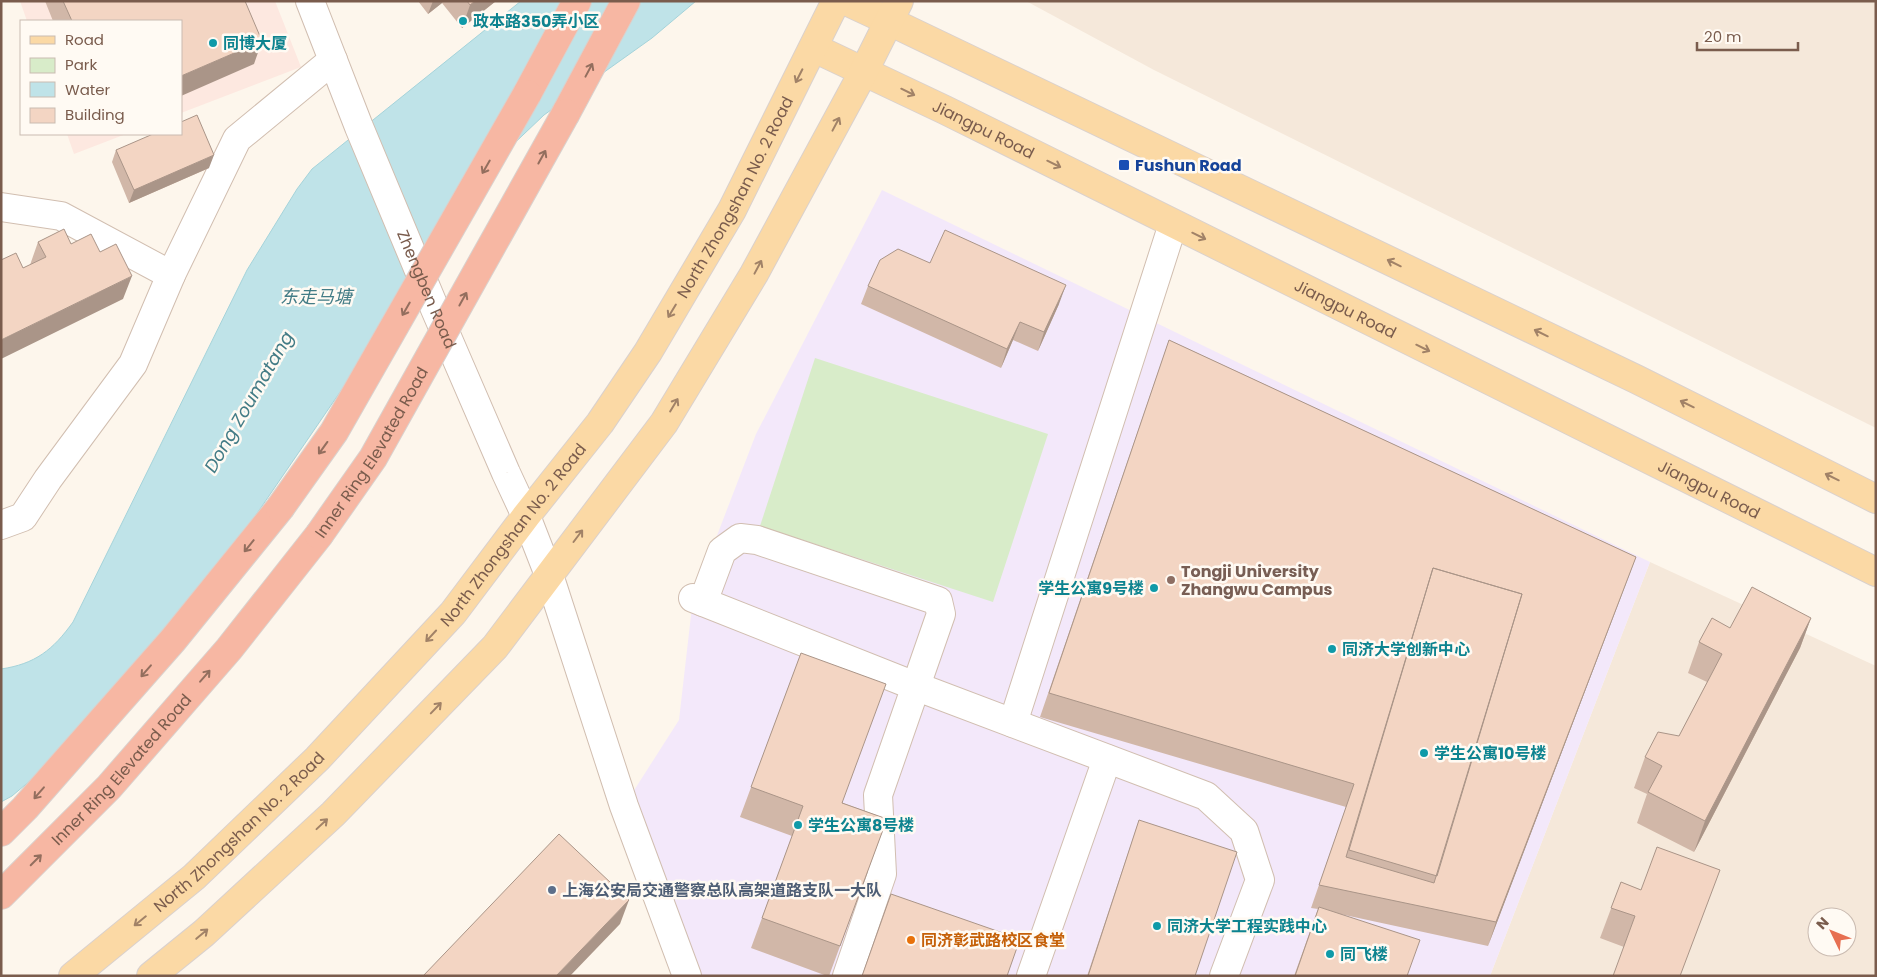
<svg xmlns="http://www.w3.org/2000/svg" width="1877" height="977" font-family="Poppins,'Noto Sans SC',sans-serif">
<rect width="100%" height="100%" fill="#fdf6ec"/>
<path fill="#f5e8da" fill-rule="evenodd" d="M1026,1H1876V428L1154,70Z
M1650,562L1876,666V976H1490ZM1817,917H1847V947H1817Z"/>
<path fill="#fde8e0" d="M20,1H275L301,67L181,113V21H27Z
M67,134H126L74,154Z"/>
<path fill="#f3e8fa" d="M882,190L1650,562L1490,976H687L624,806L679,720L693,598L756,434Z"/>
<path fill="#d8ecc9" d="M815,358L1048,434L993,602L760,526Z"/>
<path fill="#bfe3e8" stroke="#a5d3da" d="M521,1H696L652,38L544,115L503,154L234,547L57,758L12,796L1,802V669C35,664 53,650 73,622L247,270L297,189L312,169Z"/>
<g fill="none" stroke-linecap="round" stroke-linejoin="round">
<g stroke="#d1beb0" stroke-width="30">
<g id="minor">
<path id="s1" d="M310,1L359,127L435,309L506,473L526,516L549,575L624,806L687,976"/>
<path d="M1,207L61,216L171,275"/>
<path d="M1,525L23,517L48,479L133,364L171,275L237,139L333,60"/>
<path d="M693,598L915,686L1206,796L1244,831L1260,880L1224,976"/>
<path d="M703,602L722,551L740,538L757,540L938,601L941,614L878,795L882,874L847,976"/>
<path d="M1013,723L1173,224"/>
<path d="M1031,976L1107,759"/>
</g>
</g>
<g stroke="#dad1cd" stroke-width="30">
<g id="major">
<path d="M846,1L889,21L1636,379L1876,499"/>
<path id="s2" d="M814,48L945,110L1876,572"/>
<path id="s3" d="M73,976L194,877L317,759L453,613L526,516L600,423L648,352L732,210L836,1"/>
<path d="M151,976L204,933L333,814L495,647L664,423L754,274L864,71L899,1"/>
</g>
</g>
<g stroke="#dad1cd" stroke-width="30">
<g id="highway">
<path d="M527,94L577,1"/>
<path d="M566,113L626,1"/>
<path d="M1,832L25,808L173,640L280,508"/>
<path id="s4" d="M1,895L109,787L229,649L319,535"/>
</g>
</g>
<use href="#minor" stroke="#fff" stroke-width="28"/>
<use href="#major" stroke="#fbd9a5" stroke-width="28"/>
<use href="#highway" stroke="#f7b7a3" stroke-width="28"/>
<g stroke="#dad1cd" stroke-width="30" stroke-linecap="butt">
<g id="highway-bridge">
<path d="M280,508L334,432L527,94"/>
<path id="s5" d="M319,535L373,458L566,113"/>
</g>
</g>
<use href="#highway-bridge" stroke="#f7b7a3" stroke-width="28"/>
</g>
<path fill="#d1b7a8" d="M45,1H245L254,64L181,21H53Z
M418,1H496L462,28L442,3L428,14Z
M116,150L209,168L129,203L112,162Z
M38,242L71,244L123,299L23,268L30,265Z
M930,263L1059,304L1038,351L1013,340L1001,368L861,304L868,286Z
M1169,340L1636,557L1488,946L1340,914L1407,976H1294L1318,909L1311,908L1346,807L1040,717Z
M1811,618L1800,648L1694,852L1637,823L1647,794L1634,788L1645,757L1679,736L1707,682L1688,673L1699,642L1730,628Z
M801,653L843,803L887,819L829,976H827L751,948L792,836L740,817Z
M1139,820L1195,976H1087Z
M1720,870L1624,947L1600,938L1621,882L1641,890Z"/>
<path fill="#aa9588" d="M433,1H443L442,3L428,14Z
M475,1H496L462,28L470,5Z
M262,41L254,64L181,96V76Z
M214,155L209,168L129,203L134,190Z
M132,276L123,299L1,359V340Z
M1066,285L1059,304L1038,351L1044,332Z
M1020,322L1013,340L1001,368L1007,349Z
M1636,557L1627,581L1488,946L1496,922Z
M1811,618L1800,648L1694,852L1705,821Z
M629,900L620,924L570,976H556Z"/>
<path fill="#f3d5c3" stroke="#aa9588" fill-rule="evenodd" d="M63,1H245L262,41L181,76V21H72Z
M467,1H475L470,5Z
M197,115L214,155L134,190L116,150L153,134H181V122Z
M64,229L71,244L91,234L100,252L116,244L132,276L1,340V260L16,253L23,268L46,257L38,242Z
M945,230L1066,285L1044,332L1020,322L1007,349L868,286L880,260L898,249L930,263Z
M1169,340L1636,557L1496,922L1319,885L1354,784L1049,693ZM1433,568L1522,594L1434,883L1346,857Z
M1433,568L1522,594L1437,876L1349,850Z
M1752,587L1811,618L1705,821L1648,792L1662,766L1645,757L1658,732L1679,736L1722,654L1699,642L1712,618L1730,628Z
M801,653L886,684L842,803L887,819L840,946L762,918L803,806L751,787Z
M1139,820L1237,852L1195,976H1088Z
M559,834L629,900L556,976H423Z
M1657,847L1720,870L1680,976H1613L1635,916L1611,908L1621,882L1641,890Z
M891,894L1020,939L1007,976H862Z
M1319,907L1420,940L1407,976H1295Z"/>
<defs><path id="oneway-shaft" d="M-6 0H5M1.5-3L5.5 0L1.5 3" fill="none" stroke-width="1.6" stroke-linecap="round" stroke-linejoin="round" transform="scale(1.25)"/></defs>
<g stroke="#936e5e">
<use href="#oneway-shaft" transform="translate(589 70) rotate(-62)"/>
<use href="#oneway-shaft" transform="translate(542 157) rotate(-61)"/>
<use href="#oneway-shaft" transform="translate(486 167) rotate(120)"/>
<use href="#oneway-shaft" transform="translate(463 299) rotate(-61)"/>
<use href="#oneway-shaft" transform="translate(406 309) rotate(120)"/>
<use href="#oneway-shaft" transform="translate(323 448) rotate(126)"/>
<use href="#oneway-shaft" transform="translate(249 546) rotate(129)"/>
<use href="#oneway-shaft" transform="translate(146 671) rotate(131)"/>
<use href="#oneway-shaft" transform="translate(205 676) rotate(-49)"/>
<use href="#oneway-shaft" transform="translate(39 793) rotate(131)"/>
<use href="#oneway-shaft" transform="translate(36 860) rotate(-45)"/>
</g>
<g stroke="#a18267">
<use href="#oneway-shaft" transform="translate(799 76) rotate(117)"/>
<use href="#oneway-shaft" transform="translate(908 92) rotate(26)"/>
<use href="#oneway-shaft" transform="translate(836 124) rotate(-62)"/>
<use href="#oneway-shaft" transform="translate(1054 164) rotate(26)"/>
<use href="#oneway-shaft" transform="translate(1199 236) rotate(26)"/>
<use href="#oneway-shaft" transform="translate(1394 263) rotate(-154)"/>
<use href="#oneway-shaft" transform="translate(758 267) rotate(-62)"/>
<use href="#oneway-shaft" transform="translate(672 311) rotate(121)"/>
<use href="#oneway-shaft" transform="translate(1541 333) rotate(-154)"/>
<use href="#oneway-shaft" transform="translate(1423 348) rotate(26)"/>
<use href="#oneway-shaft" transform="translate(1687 404) rotate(-154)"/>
<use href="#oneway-shaft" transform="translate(674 405) rotate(-59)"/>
<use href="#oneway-shaft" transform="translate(1832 477) rotate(-154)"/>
<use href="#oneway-shaft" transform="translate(578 536) rotate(-53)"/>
<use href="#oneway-shaft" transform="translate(431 636) rotate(133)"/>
<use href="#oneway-shaft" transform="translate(436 708) rotate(-46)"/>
<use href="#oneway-shaft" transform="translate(322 824) rotate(-43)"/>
<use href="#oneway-shaft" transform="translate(140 921) rotate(141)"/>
<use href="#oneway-shaft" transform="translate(202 934) rotate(-40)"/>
</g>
<g fill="#0f9aa8" stroke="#fffaf3" stroke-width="2">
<circle cx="463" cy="21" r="5"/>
<circle cx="213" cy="43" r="5"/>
<circle cx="1154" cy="588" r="5"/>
<circle cx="1332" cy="649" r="5"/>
<circle cx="1424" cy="753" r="5"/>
<circle cx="798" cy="825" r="5"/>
<circle cx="1157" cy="926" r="5"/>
<circle cx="1330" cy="954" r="5"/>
</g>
<rect fill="#1a4fb4" stroke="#fffaf3" stroke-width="2" x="1118" y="159" width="12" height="12" rx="2.5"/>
<circle fill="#8d6e63" stroke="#fffaf3" stroke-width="2" cx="1171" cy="580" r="5"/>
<circle fill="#5c6f8a" stroke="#fffaf3" stroke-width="2" cx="552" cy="890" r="5"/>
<circle fill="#e8710a" stroke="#fffaf3" stroke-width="2" cx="911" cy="940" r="5"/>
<g text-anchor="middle" stroke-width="5" stroke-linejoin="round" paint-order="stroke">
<g font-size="16" font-weight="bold" fill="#0d838f" stroke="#fffaf3" text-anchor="start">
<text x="473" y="27">政本路350弄小区</text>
<text x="223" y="49">同博大厦</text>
<text x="1144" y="594" text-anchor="end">学生公寓9号楼</text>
<text x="1342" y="655">同济大学创新中心</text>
<text x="1434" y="759">学生公寓10号楼</text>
<text x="808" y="831">学生公寓8号楼</text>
<text x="1167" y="932">同济大学工程实践中心</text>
<text x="1340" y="960">同飞楼</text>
</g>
<g font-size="16" fill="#7a5c4d" stroke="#fffaf3">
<text dy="6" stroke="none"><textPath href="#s2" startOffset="188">Jiangpu Road</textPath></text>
<text dy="6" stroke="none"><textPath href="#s3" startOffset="1030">North Zhongshan No. 2 Road</textPath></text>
<text dy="6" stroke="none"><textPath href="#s1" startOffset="311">Zhengben Road</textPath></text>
<text dy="6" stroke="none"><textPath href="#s2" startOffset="592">Jiangpu Road</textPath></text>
<text dy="6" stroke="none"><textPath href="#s5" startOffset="98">Inner Ring Elevated Road</textPath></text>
<text dy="6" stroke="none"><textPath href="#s2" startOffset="998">Jiangpu Road</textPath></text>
<text dy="6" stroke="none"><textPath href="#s3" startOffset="625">North Zhongshan No. 2 Road</textPath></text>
<text dy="6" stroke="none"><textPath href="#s4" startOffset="174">Inner Ring Elevated Road</textPath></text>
<text dy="6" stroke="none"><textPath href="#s3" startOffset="220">North Zhongshan No. 2 Road</textPath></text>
</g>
<g font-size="16" font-weight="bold" fill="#164399" stroke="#fffaf3" text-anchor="start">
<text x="1135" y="171">Fushun Road</text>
</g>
<g font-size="16" font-weight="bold" fill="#785e54" stroke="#fffaf3" text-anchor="start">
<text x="1181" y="577">Tongji University<tspan x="1181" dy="18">Zhangwu Campus</tspan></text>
</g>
<g font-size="16" font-weight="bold" fill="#4e5e75" stroke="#fffaf3" text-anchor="start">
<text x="562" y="896">上海公安局交通警察总队高架道路支队一大队</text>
</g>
<g font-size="16" font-weight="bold" fill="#c56008" stroke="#fffaf3" text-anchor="start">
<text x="921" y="946">同济彰武路校区食堂</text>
</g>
<g font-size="18" font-style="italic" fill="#437c86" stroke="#fffaf3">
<text x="316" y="303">东走马塘</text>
<text transform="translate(249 402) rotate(-60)" y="6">Dong Zoumatang</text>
</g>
</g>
<rect width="1877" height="977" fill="none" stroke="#7a5c4d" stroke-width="5"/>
<rect x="20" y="20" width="162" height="115" fill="#fffaf3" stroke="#cabbb1"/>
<rect x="30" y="36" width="25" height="8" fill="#fbd9a5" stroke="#cabbb1"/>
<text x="65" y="45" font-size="15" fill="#7a5c4d">Road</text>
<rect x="30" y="58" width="25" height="15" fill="#d8ecc9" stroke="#cabbb1"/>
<text x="65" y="70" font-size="15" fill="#7a5c4d">Park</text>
<rect x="30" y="82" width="25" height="15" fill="#bfe3e8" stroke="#cabbb1"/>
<text x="65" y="95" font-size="15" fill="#7a5c4d">Water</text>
<rect x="30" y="108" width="25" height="15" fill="#f3d5c3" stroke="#cabbb1"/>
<text x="65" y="120" font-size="15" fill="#7a5c4d">Building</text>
<g transform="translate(1832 932) rotate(313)"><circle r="24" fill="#fffaf3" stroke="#cabbb1"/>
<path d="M0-4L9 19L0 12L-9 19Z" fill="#e76f51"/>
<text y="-8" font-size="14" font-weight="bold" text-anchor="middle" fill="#7a5c4d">N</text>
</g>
<path d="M1697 42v8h101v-8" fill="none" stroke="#7a5c4d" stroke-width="2.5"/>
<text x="1704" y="42" font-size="15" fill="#7a5c4d" stroke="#fffaf3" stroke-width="4" paint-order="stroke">20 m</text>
</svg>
